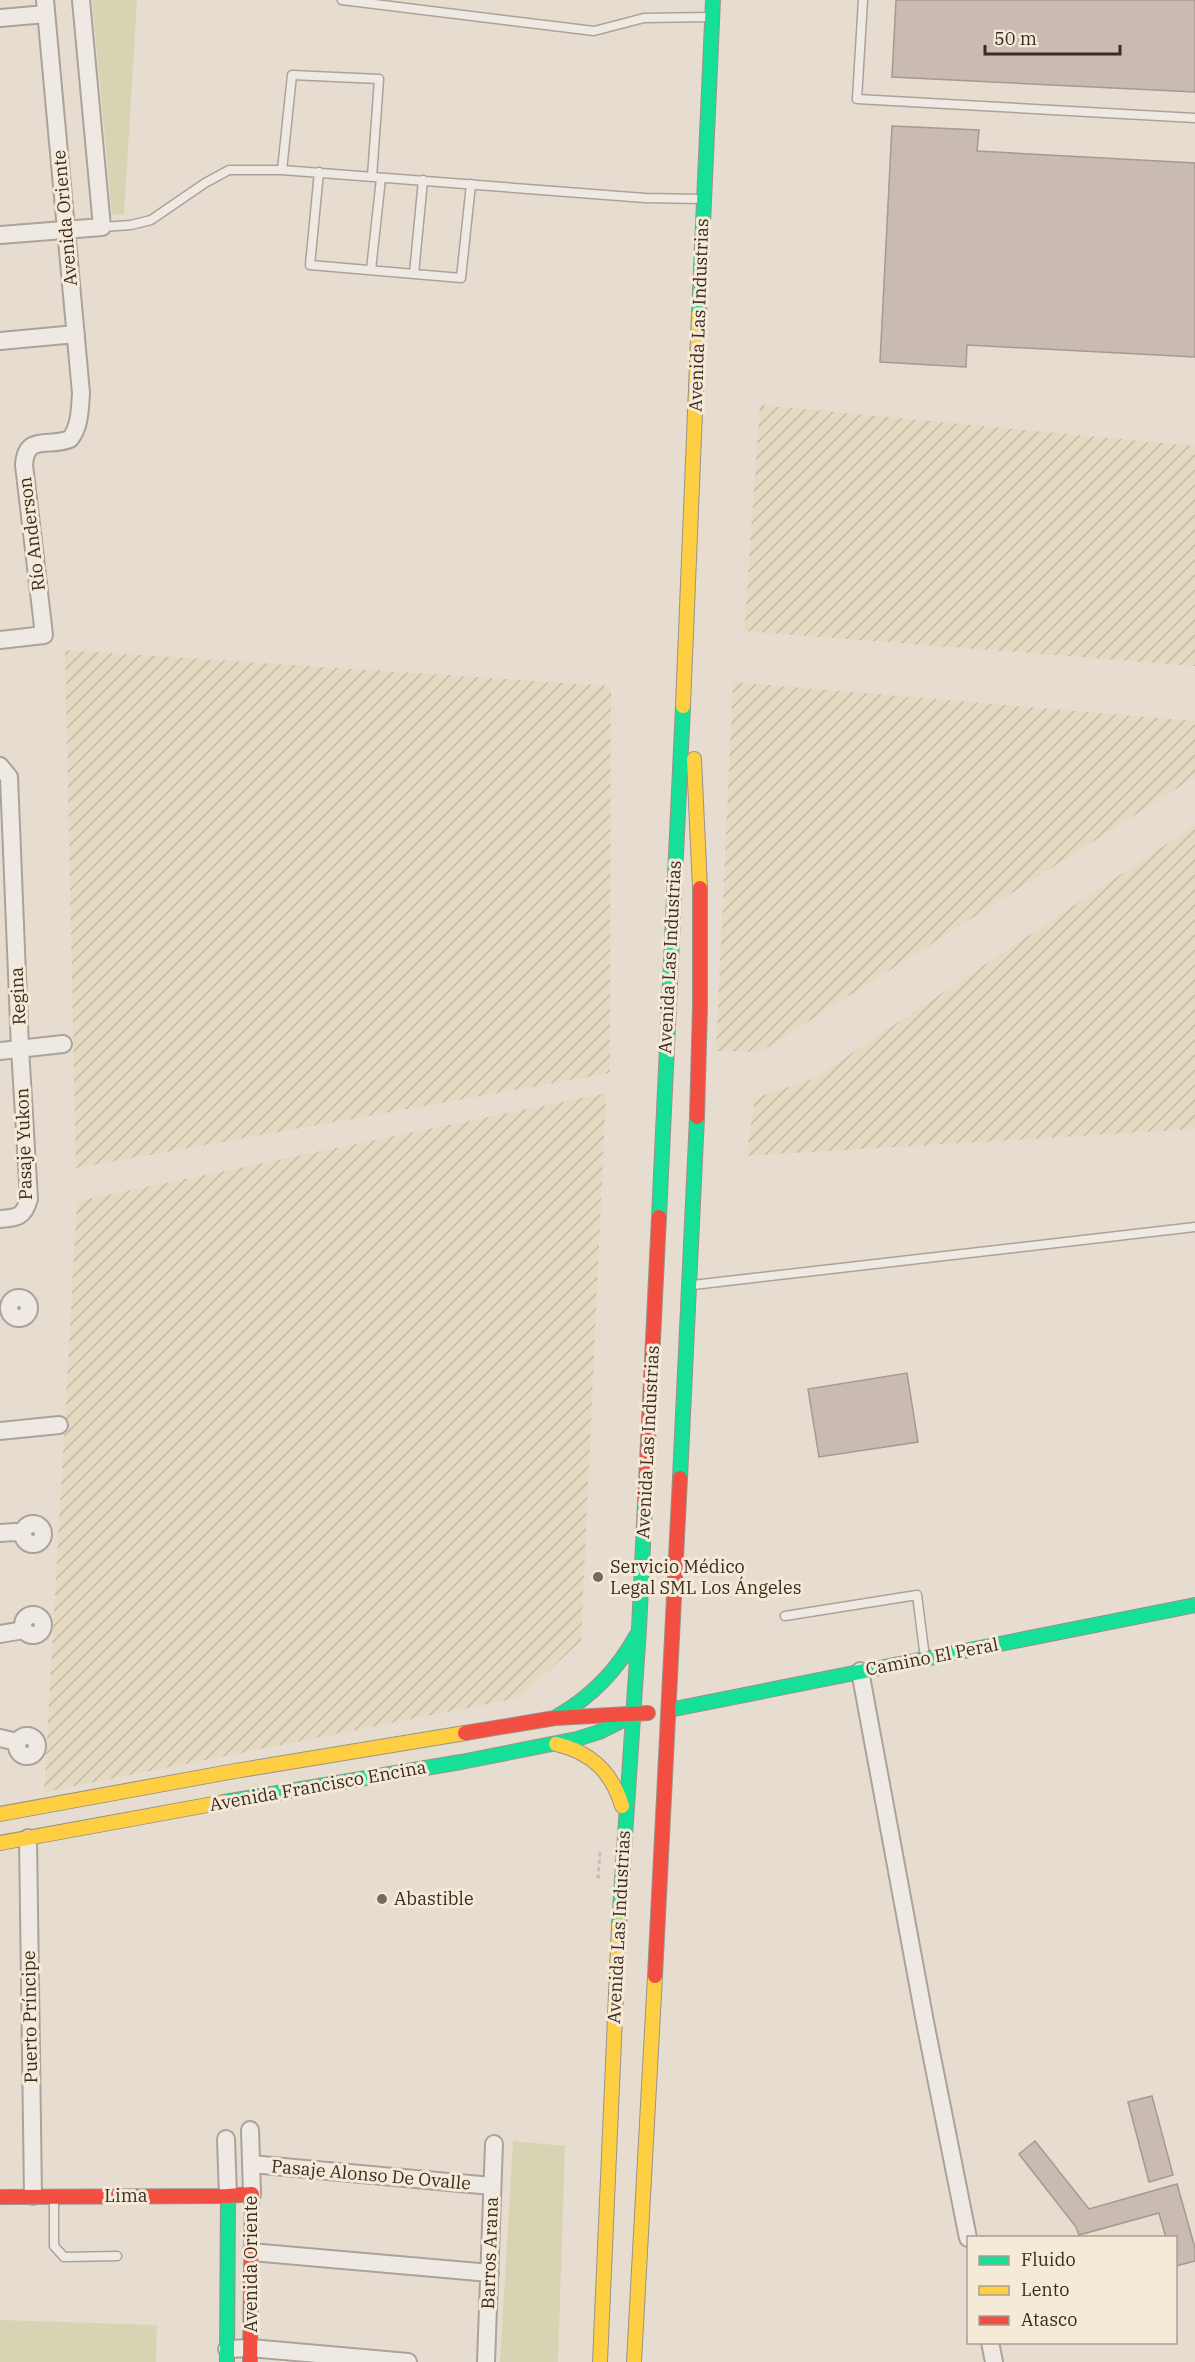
<svg xmlns="http://www.w3.org/2000/svg" width="1195" height="2362" font-family="'IBM Plex Serif',serif">
<defs>
<pattern id="farmland-furrows" width="10" height="10" patternUnits="userSpaceOnUse" patternTransform="scale(1.5)"><rect width="10" height="10" fill="#e4dac2"/><path d="M-1 1l2-2M0 10L10 0M9 11l2-2" fill="none" stroke="#c4bba6"/></pattern>
</defs>
<rect width="100%" height="100%" fill="#e6ddd0"/>
<path fill="url(#farmland-furrows)" d="M760,405L1195,446V666L744,631Z
M65,650L611,686L610,1073L76,1168Z
M733,682L1195,721V777L760,1052L716,1051Z
M1195,825V1129L746,1156L755,1098L813,1079Z
M606,1093L581,1641L518,1698L44,1792L77,1201Z"/>
<path fill="#d7d4b3" d="M92,0H137L124,215L112,214Z
M513,2141L565,2146L558,2362H500Z
M0,2320L157,2325L156,2362H0Z"/>
<path fill="#c9bbb1" stroke="#a6998f" stroke-width="1.5" d="M896,0H1195V92L892,77Z
M892,126L979,130L977,151L1195,163V357L967,345L966,367L880,362Z
M907,1373L918,1442L819,1457L808,1389Z
M1152,2096L1173,2175L1149,2182L1128,2102Z
M1035,2141L1089,2209L1177,2184L1195,2248V2261L1176,2266V2238H1166L1159,2213L1079,2235L1076,2227L1019,2154Z"/>
<g fill="none" stroke-linecap="round" stroke-linejoin="round">
<g stroke="#aba399" stroke-width="11">
<path id="lane" d="M342,0L594,31L644,18L710,17
M863,0L857,99L1195,118
M282,170L292,75L379,79L372,177
M319,172L310,265L461,278L471,184
M102,227L131,225L151,220L205,183L229,170H282L645,198L701,199
M371,270L381,178
M414,274L423,180
M693,1285L1195,1227
M785,1616L917,1595L925,1658
M54,2198V2246L64,2257L117,2256"/>
</g>
<g stroke="#aba399" stroke-width="20">
<path id="street" d="M0,18L46,14
M0,235L102,227L81,0
M0,341L76,334
M0,640L44,635L24,465C26,433 49,448 70,439C80,427 80,408 81,393L45,0
M0,766L9,777L20,1048L29,1199C24,1217 17,1218 0,1219
M0,1051L63,1044
M9 1308a10 10 0 1 1 20 0a10 10 0 1 1-20 0Z
M0,1431L59,1425
M23 1534a10 10 0 1 1 20 0a10 10 0 1 1-20 0Z
M0,1533L15,1532L22,1534
M23 1625a10 10 0 1 1 20 0a10 10 0 1 1-20 0Z
M0,1634L24,1630
M860,1671L925,2022L968,2238
M17 1746a10 10 0 1 1 20 0a10 10 0 1 1-20 0Z
M0,1738L17,1742
M28,1838L33,2196
M250,2130L252,2194
M226,2139L228,2196
M251,2164L492,2186
M251,2252L490,2273
M990,2342L994,2362
M227,2349L250,2348L408,2362
M486,2362L494,2144"/>
</g>
<g stroke="#9b9288" stroke-width="16">
<path id="fast" d="M699,314L713,0
M659,1217L683,706
M680,1478L697,1117
M669,1710L1195,1605
M558,1716C592,1696 617,1671 636,1636
M224,1802L461,1762L577,1739L599,1732L627,1718
M619,1925L639,1629L645,1503
M227,2362L228,2196"/>
</g>
<g stroke="#9b9288" stroke-width="16">
<path id="slow" d="M683,706L699,314
M694,759L700,888
M556,1744C591,1752 612,1772 622,1806
M0,1814L235,1771L465,1733
M0,1843L224,1802
M600,2362L619,1925
M634,2362L655,1976"/>
</g>
<g stroke="#9b9288" stroke-width="16">
<path id="jam" d="M697,1117L700,1007V888
M645,1503L659,1217
M465,1733L555,1718L648,1713
M655,1976L680,1478
M0,2197L228,2196L252,2194L250,2362"/>
</g>
<path stroke="#c7c0b8" stroke-width="3" stroke-dasharray="4.5 3" stroke-linecap="butt" d="M600,1852L598,1877H602"/>
<use href="#lane" stroke="#eee9e2" stroke-width="8"/>
<use href="#street" stroke="#eee9e2" stroke-width="16"/>
<use href="#fast" stroke="#16e098" stroke-width="14"/>
<use href="#slow" stroke="#ffcf43" stroke-width="14"/>
<use href="#jam" stroke="#f24e42" stroke-width="14"/>
</g>
<g fill="#77695e" stroke="#f5ead8" stroke-width="2">
<circle cx="598" cy="1577" r="6"/>
<circle cx="382" cy="1899" r="6"/>
</g>
<g text-anchor="middle" stroke-width="6" stroke-linejoin="round" paint-order="stroke">
<g font-size="18" fill="#3b2b20" stroke="#f5ead8">
<text transform="translate(65 218) rotate(-95)" y="6">Avenida Oriente</text>
<text transform="translate(699 315) rotate(-88)" y="6">Avenida Las Industrias</text>
<text transform="translate(32 534) rotate(-97)" y="6">Río Anderson</text>
<text transform="translate(670 957) rotate(-87)" y="6">Avenida Las Industrias</text>
<text transform="translate(18 996) rotate(-93)" y="6">Regina</text>
<text transform="translate(24 1144) rotate(-92)" y="6">Pasaje Yukon</text>
<text transform="translate(648 1442) rotate(-87)" y="6">Avenida Las Industrias</text>
<text transform="translate(932 1657) rotate(-11)" y="6">Camino El Peral</text>
<text transform="translate(318 1786) rotate(-10)" y="6">Avenida Francisco Encina</text>
<text transform="translate(619 1927) rotate(-87)" y="6">Avenida Las Industrias</text>
<text transform="translate(30 2017) rotate(-91)" y="6">Puerto Príncipe</text>
<text transform="translate(371 2175) rotate(5)" y="6">Pasaje Alonso De Ovalle</text>
<text x="126" y="2202">Lima</text>
<text transform="translate(490 2253) rotate(-88)" y="6">Barros Arana</text>
<text transform="translate(251 2264) rotate(-90)" y="6">Avenida Oriente</text>
</g>
<g font-size="18" fill="#3b2b20" stroke="#f5ead8" text-anchor="start">
<text x="610" y="1573">Servicio Médico<tspan x="610" dy="21">Legal SML Los Ángeles</tspan></text>
<text x="394" y="1905">Abastible</text>
</g>
</g>
<rect x="967" y="2236" width="210" height="108" fill="#f5ead8" stroke="#ab9e8e" stroke-width="1.5"/>
<rect x="979" y="2256" width="30" height="9" fill="#16e098" stroke="#ab9e8e" stroke-width="1.5"/>
<text x="1021" y="2266" font-size="18" fill="#3b2b20">Fluido</text>
<rect x="979" y="2286" width="30" height="9" fill="#ffcf43" stroke="#ab9e8e" stroke-width="1.5"/>
<text x="1021" y="2296" font-size="18" fill="#3b2b20">Lento</text>
<rect x="979" y="2316" width="30" height="9" fill="#f24e42" stroke="#ab9e8e" stroke-width="1.5"/>
<text x="1021" y="2326" font-size="18" fill="#3b2b20">Atasco</text>
<path d="M985 45v9h135v-9" fill="none" stroke="#3b2b20" stroke-width="3"/>
<text x="994" y="45" font-size="18" fill="#3b2b20" stroke="#f5ead8" stroke-width="4.5" paint-order="stroke">50 m</text>
</svg>
